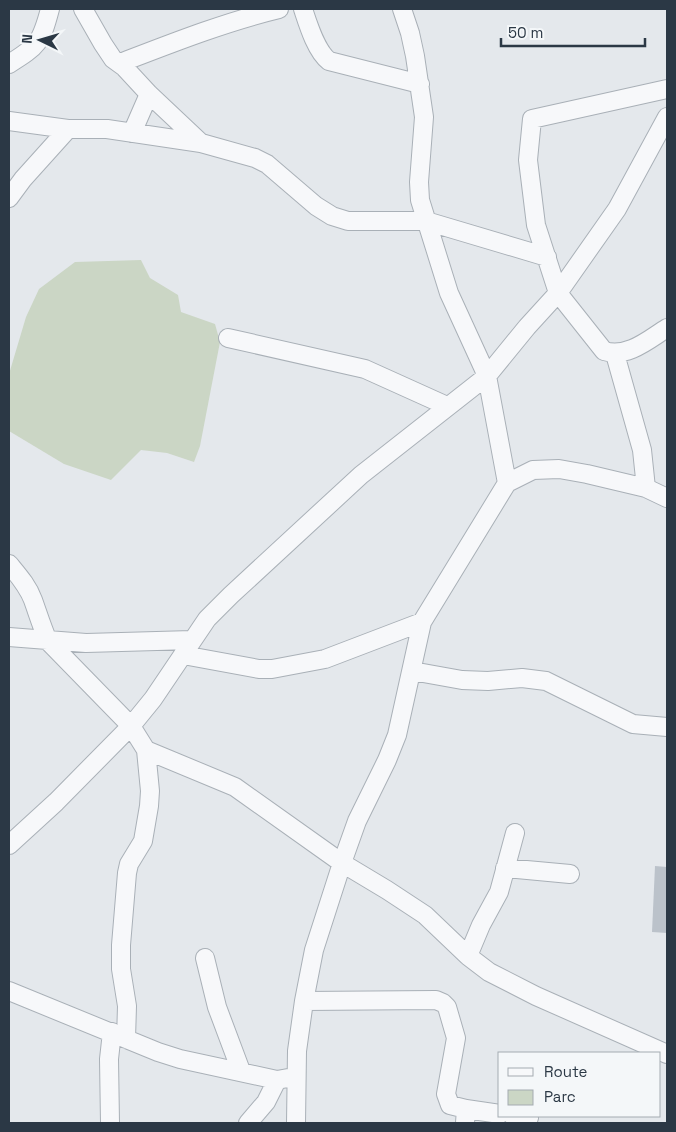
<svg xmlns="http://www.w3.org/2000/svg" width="676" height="1132" font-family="'Space Grotesk',sans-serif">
<rect width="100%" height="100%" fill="#e4e8ec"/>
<path fill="#cbd6c5" d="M141,260L150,278L178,295L181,312L215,324L220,342L200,446L194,462L167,453L141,450L111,480L64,464L9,431V374L26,317L39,289L75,262Z"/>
<path fill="#bbc2ca" d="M655,866L667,867V933L652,932Z"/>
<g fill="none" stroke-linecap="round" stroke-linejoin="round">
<g stroke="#a9b0b7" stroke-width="20">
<path id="street" d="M83,9L103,44L113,59L124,67L149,94L201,143
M303,9C308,24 316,51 329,61L420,84
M120,63C172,43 225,22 279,9
M9,64C38,46 41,43 50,9
M667,89L532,119L528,160L536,225L558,293L604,351C628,358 648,340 667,328
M9,121L68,129H107L201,143L255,158L267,164L316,206L332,216L348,221H426L547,257
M132,133L149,94
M9,198L23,179L68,129
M228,338L365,369L447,406
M615,354L642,450L646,488
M507,483L533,470L559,469L587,474L646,488L667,498
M9,564C18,575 28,586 33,600C38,614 42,627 48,641L131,726L146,750L150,791L149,806L143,841L129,864L127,873L121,945V969L127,1006L126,1039
M9,637L86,643L192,640
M183,655L259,669H272L325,659L422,622
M412,671L462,680L488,681L522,678L546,681L633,724L667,727
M146,750L235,787L342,863L387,890L425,915L468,956L489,972L536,996L667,1054
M9,845L56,802L131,726L153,699L207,619L231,595L361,475L487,376L527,327L558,293L617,209L667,117
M505,868L570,874
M468,956L481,925L499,892L515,833
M205,958L217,1007L241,1071
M9,991L158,1052L180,1059L277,1080
M304,1001L436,1000L443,1003L447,1007L456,1038L446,1094L450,1105L466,1109L465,1123
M466,1109L500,1114
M513,1116L529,1118
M110,1123L109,1059L112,1032
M248,1123L266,1102L277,1080L288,1078
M296,1123L297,1051L304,1001L314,950L342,863L357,821L387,760L397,735L422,622L507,483L487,376L449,293L420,200L419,182L424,117L415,56L410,33L402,9"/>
</g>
<use href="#street" stroke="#f7f8fa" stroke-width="18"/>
</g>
<rect width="676" height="1132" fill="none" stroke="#2b3845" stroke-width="20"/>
<rect x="498" y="1052" width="162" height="65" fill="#f4f7f9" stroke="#a4abb1"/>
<rect x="508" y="1068" width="25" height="8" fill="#f7f8fa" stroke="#a4abb1"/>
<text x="544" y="1077" font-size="15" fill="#2b3845">Route</text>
<rect x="508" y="1090" width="25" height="15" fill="#cbd6c5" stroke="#a4abb1"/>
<text x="544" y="1102" font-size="15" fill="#2b3845">Parc</text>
<g transform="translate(40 40) rotate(275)" stroke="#f4f7f9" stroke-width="4" paint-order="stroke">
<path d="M0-4L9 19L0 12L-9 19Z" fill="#2b3845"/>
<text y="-8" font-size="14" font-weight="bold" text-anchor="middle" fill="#2b3845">N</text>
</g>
<path d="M501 38v8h144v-8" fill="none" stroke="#2b3845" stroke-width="2.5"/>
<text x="508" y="38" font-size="15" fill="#2b3845" stroke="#f4f7f9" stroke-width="4" paint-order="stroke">50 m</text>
</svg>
